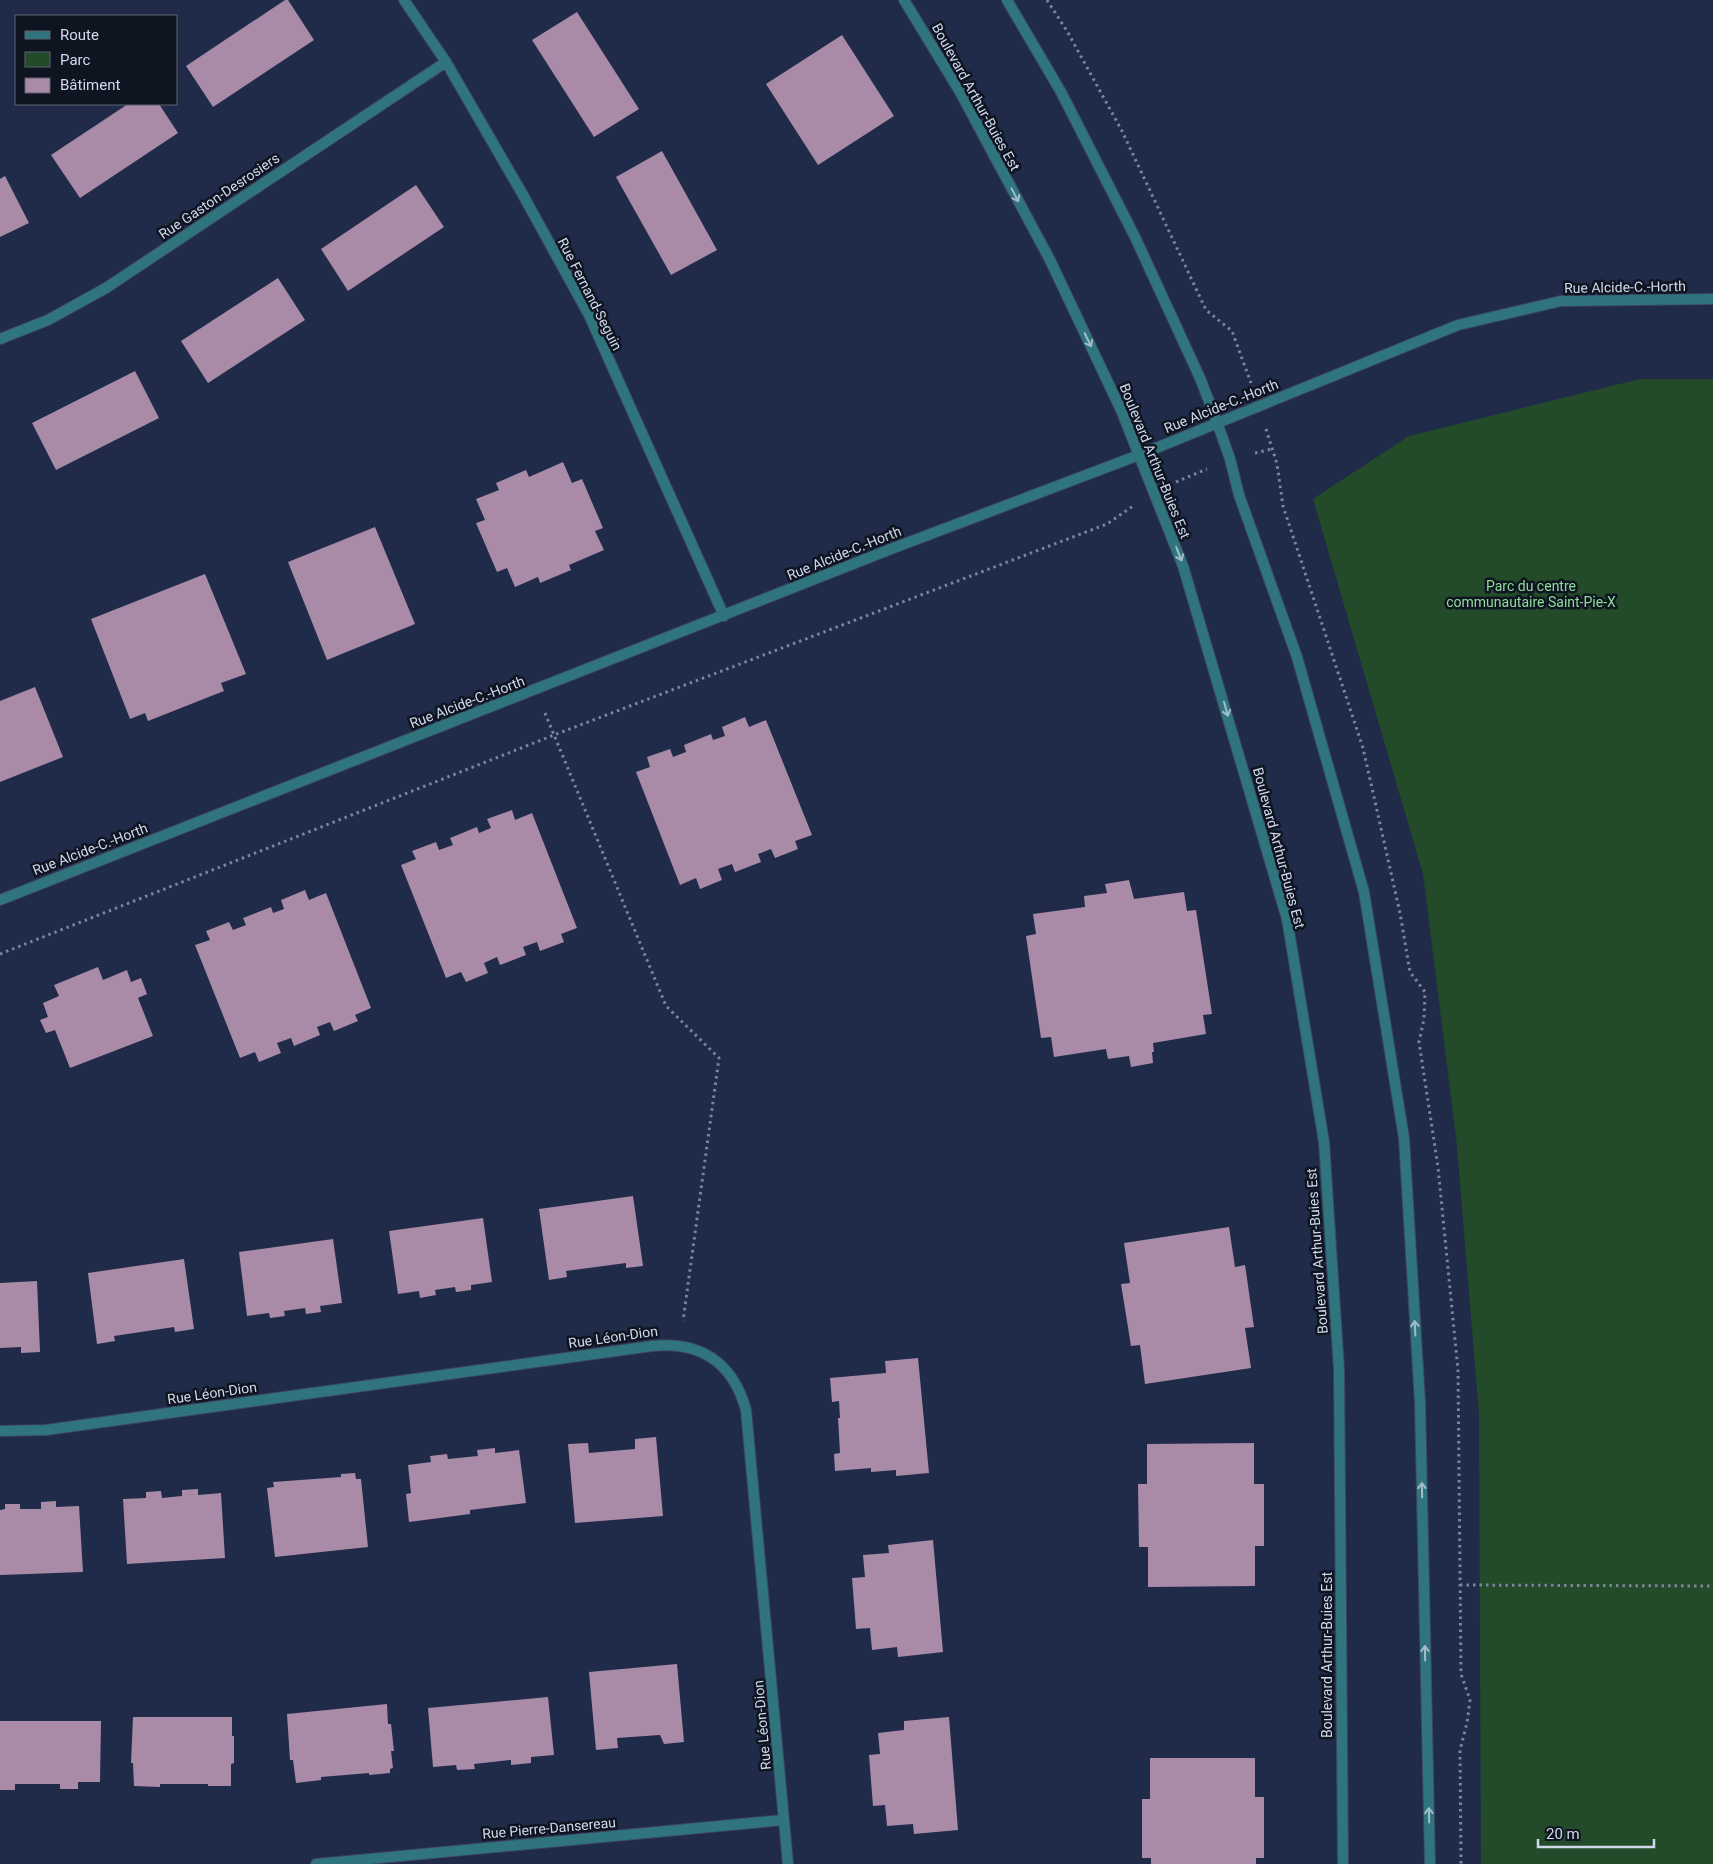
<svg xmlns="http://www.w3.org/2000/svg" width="1713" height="1864" font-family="Roboto,sans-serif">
<rect width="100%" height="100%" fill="#1f2b48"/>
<path fill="#244b29" d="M1640,379H1713V1864H1481L1479,1415L1457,1146L1423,874L1313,499L1409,436Z"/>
<path fill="#a98ba8" d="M285,0H288L314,40L213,107L186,66Z
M577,12L639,109L594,137L532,40Z
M842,35L894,116L818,165L766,84Z
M128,104H159L178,133L80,198L51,155Z
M662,151L717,250L671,275L616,177Z
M5,176L29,223L0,237V179Z
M416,185L444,227L348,291L321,249Z
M278,278L305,320L208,383L181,341Z
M135,371L159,418L56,470L32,423Z
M563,462L572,483L582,479L603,528L595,531L604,550L569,565L571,570L540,583L538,577L515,587L507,568L497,572L476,523L485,520L476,499L499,490L496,483L526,470L529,477Z
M375,527L415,624L327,660L288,562Z
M205,574L246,674L221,683L224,691L148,721L145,713L130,719L91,619Z
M35,687L63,757L0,782V701Z
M745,717L749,727L766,720L812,835L795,841L798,849L775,858L771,849L758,854L761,862L735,872L732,864L718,869L722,880L700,889L696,878L680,885L636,772L650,767L647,757L670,749L673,757L686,752L684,745L711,734L713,740L725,736L722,727Z
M512,810L515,820L532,813L577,928L561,934L564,942L540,951L537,942L523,947L526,955L500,965L497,957L484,963L488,973L466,982L461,972L446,978L401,865L416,859L412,851L436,842L439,850L453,845L450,838L477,827L479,833L491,828L487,819Z
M1129,880L1134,899L1184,892L1187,911L1196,910L1212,1014L1203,1015L1206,1034L1153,1043L1154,1052H1152L1153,1063L1131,1067L1129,1056L1108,1059L1106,1049L1054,1057L1051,1037L1041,1038L1026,936L1036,934L1033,914L1085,907L1084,896L1107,893L1105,884Z
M305,890L309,900L326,893L371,1008L355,1015L358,1021L334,1031L330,1022L317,1027L320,1035L294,1046L291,1038L277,1043L281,1053L259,1062L255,1052L240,1058L195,945L210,940L206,931L229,922L233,930L246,925L243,918L271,907L273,913L284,909L281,900Z
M98,967L103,980L127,970L131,982L141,978L147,994L138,998L153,1036L70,1068L55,1030L46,1033L40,1020L48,1017L43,1003L59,996L54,985Z
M633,1196L643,1266L626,1268V1263L566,1271L567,1277L549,1280L539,1209Z
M483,1218L492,1282L471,1285V1290L456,1292L455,1287L435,1290L436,1295L420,1298L419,1291L398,1294L389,1231Z
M1229,1227L1235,1267L1245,1265L1254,1327L1245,1328L1251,1368L1145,1384L1140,1345L1131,1346L1121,1284L1130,1283L1124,1243Z
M333,1239L342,1303L320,1306L321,1312L306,1314L305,1308L284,1311L285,1316L270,1318L269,1313L247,1316L239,1252Z
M184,1259L194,1329L175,1332L174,1327L114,1336L115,1341L97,1344L88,1273Z
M37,1281L40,1352L21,1353V1347L0,1348V1283Z
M918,1358L929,1473L896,1476V1470L871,1472V1468L835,1471L834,1454L840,1453L838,1418H840L839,1401L832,1402L830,1378L886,1373L885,1361Z
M656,1437L663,1516L575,1523L568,1444L588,1443L589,1453L635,1449V1439Z
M1254,1443V1484H1264V1546H1255V1586L1148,1587V1547H1139L1138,1484H1147V1444Z
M495,1448V1453L519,1450L526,1503L470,1510V1514L409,1522L406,1494L411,1493L408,1465L431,1462L430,1456L447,1454L448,1459L478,1456L477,1450Z
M355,1473L356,1479H361L368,1547L275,1557L267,1488L274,1487L273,1482L341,1477V1474Z
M198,1489V1495L221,1493L225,1558L127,1564L123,1499L146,1498V1492L161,1491L162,1498L182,1496V1490Z
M56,1501V1507L79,1506L83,1572L0,1575V1510L5,1509V1504H20V1509H41V1502Z
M933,1540L943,1652L898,1657L897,1647L872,1650L870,1628L856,1629L852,1578L865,1577L863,1555L889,1553L888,1545Z
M677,1664L684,1742L664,1744L660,1735L617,1738L618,1748L596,1750L589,1672Z
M548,1697L554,1755L531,1757V1763L511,1765V1760L474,1764L475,1769L457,1770L456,1765L433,1767L428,1708Z
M387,1704L388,1724H391L394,1751H391L393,1768L390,1769V1773L369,1775V1773L321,1777V1780L296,1783L293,1760H290L287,1714Z
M133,1717H232V1736H234V1763L231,1764V1786H208V1784H160V1787L134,1786L133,1763H131Z
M949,1717L958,1830L914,1834L913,1824L887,1826L885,1805L873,1806L869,1755L880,1754L878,1733L904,1730V1721Z
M0,1721H101L100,1782H78V1789H60V1784H15V1790H0Z
M1150,1758H1255V1797H1264V1858H1256V1864H1151V1858H1142V1799H1150Z"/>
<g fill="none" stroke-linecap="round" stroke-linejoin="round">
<g stroke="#3b4762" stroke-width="12">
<path id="minor" d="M404,0L446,62L523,195L589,315L724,616
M0,339L48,320L106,288L446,62
M0,900L891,549L1139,455L1458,325L1561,301L1713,299
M0,1431L46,1430L652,1346C701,1341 733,1363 746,1410L788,1864
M316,1864L784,1820"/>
</g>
<g stroke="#3b4762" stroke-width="12">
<path id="tertiary" d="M904,0L960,92L1050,260L1121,410L1183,566L1287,919L1324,1142L1339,1369L1343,1864
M1007,0L1061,92L1135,237L1200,378L1217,422L1230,459L1239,495L1297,657L1364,892L1404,1138L1420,1402L1430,1864"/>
</g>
<path stroke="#7b859d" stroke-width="3" stroke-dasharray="2.5 4" stroke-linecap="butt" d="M1047,0L1067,31L1122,131L1206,310L1232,331L1251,383
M1266,429L1277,464L1283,506L1363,748L1400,913L1410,972L1425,992L1424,1019L1419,1042L1438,1167L1458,1370L1461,1674L1470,1700L1467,1723L1460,1750L1461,1864
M1255,453L1272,449
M1176,482L1207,469
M545,713L666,1006L719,1058L683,1321
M0,954L554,735L1107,524L1133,506
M1460,1585L1713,1586"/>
<use href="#minor" stroke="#30757d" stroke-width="10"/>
<use href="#tertiary" stroke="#30757d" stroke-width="10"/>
</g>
<defs><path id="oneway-shaft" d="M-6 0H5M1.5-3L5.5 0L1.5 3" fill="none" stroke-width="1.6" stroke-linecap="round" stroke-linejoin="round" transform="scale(1.25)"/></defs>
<g stroke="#a1bccb">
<use href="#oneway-shaft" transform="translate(1015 195) rotate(62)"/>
<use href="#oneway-shaft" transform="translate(1088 340) rotate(64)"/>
<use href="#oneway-shaft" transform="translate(1179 554) rotate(68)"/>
<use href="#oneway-shaft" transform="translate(1226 709) rotate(74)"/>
<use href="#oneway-shaft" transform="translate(1415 1328) rotate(-93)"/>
<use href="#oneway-shaft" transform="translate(1422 1490) rotate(-91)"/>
<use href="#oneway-shaft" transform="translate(1425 1653) rotate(-91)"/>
<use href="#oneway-shaft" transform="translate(1429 1815) rotate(-91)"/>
</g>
<g text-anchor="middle" stroke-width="5" stroke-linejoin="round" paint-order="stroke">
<g font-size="14" fill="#d1daed" stroke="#0f1421">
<text transform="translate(976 97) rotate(61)" y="5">Boulevard Arthur-Buies Est</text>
<text transform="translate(219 196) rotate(-34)" y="5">Rue Gaston-Desrosiers</text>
<text transform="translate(1625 287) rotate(-1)" y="5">Rue Alcide-C.-Horth</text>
<text transform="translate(590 294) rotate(63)" y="5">Rue Fernand-Seguin</text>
<text transform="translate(1221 406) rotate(-22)" y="5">Rue Alcide-C.-Horth</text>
<text transform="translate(1155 461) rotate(68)" y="5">Boulevard Arthur-Buies Est</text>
<text transform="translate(844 553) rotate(-22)" y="5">Rue Alcide-C.-Horth</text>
<text transform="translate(467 702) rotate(-21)" y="5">Rue Alcide-C.-Horth</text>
<text transform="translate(1279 848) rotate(75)" y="5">Boulevard Arthur-Buies Est</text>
<text transform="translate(90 849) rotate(-21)" y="5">Rue Alcide-C.-Horth</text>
<text transform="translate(1317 1251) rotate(-94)" y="5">Boulevard Arthur-Buies Est</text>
<text transform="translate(613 1337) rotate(-8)" y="5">Rue Léon-Dion</text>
<text transform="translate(212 1393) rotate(-8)" y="5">Rue Léon-Dion</text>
<text transform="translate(1327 1655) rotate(-90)" y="5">Boulevard Arthur-Buies Est</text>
<text transform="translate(762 1725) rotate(-95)" y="5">Rue Léon-Dion</text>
<text transform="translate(549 1828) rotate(-5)" y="5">Rue Pierre-Dansereau</text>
</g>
<g font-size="14" fill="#8fdd98" stroke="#0f1421">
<text x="1531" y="591">Parc du centre<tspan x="1531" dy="16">communautaire Saint-Pie-X</tspan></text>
</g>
</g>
<rect x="15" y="15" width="162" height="90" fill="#0f1421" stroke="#5d6373"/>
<rect x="25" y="31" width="25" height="8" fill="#30757d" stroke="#5d6373"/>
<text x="60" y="40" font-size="15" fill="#d1daed">Route</text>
<rect x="25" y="52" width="25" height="15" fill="#244b29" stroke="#5d6373"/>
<text x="60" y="65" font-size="15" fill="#d1daed">Parc</text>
<rect x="25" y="78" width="25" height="15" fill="#a98ba8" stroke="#5d6373"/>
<text x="60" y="90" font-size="15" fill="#d1daed">Bâtiment</text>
<path d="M1538 1839v8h116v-8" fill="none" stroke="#d1daed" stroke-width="2.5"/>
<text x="1546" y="1839" font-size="15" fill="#d1daed" stroke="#0f1421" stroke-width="4" paint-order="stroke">20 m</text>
</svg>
